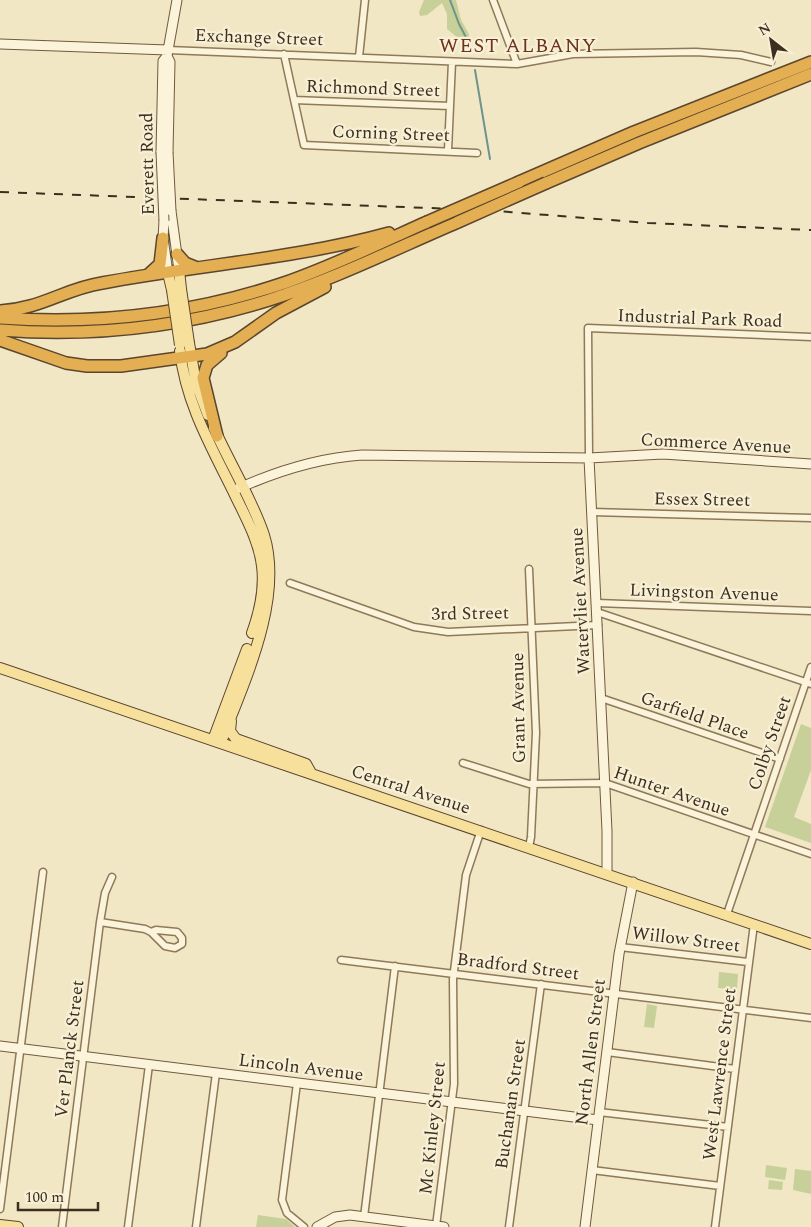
<svg xmlns="http://www.w3.org/2000/svg" width="811" height="1227" font-family="Spectral,serif">
<rect width="100%" height="100%" fill="#f1e7c5"/>
<path fill="#c6d098" d="M424,0H456L461,20L469,34V43H464L447,29V14L442,3L427,15L420,16L419,12Z
M801,724L811,728V770L794,817L811,824V843L765,827Z
M719,972L738,974L737,990L718,988Z
M647,1004L657,1006L654,1028L644,1027Z
M766,1165L787,1168L785,1180L765,1177Z
M795,1169L811,1171V1194L793,1190Z
M769,1180L783,1182L782,1190L768,1189Z
M258,1215L286,1219L295,1227H256Z"/>
<g fill="none" stroke-linecap="round" stroke-linejoin="round">
<path stroke="#6d948d" stroke-width="2" d="M450,0L459,24L469,43
M475,70L490,159"/>
<g stroke="#8e795a" stroke-width="9">
<path id="street" d="M493,0L517,64
M168,50L517,64L573,54L696,52L741,55L771,62
M284,54L304,145L477,153
M359,57L365,0
M294,100L450,106
M448,150L452,62
M589,458L588,328L811,337
M592,512L811,518
M290,583L414,627L448,632L598,625
M597,603L811,611
M597,612L811,684
M601,698L780,759
M463,763L529,784L605,783L811,854
M529,847L531,837L536,733L529,569
M727,914L811,667
M100,922L145,929L151,932
M156,930L177,932L182,938V944L175,948L165,946L151,932Z
M620,947L748,962
M341,960L811,1018
M607,1052L735,1069
M297,1083L282,1200L287,1213L304,1227
M599,1112L728,1127
M592,1170L720,1186
M0,1209L43,872
M364,1217L395,966
M436,1226L454,1084L453,979L466,875L481,830
M62,1227L100,922L105,893L112,877
M128,1227L149,1065
M196,1227L216,1073
M509,1227L541,984
M715,1227L754,924"/>
</g>
<g stroke="#705a3d" stroke-width="11">
<path id="secondary" d="M0,44L168,50
M167,56L170,62L168,152
M161,152L163,61L167,56L177,0
M171,211L179,270
M164,221L163,238L168,273
M589,458L607,831V873
M237,489C277,471 318,458 362,455L589,458L663,454L811,464
M0,1046L598,1120
M317,1227L335,1217L350,1215L444,1227
M585,1227L619,954L633,882"/>
</g>
<g stroke="#5b462e" stroke-width="12">
<path id="primary" d="M179,270L181,289
M168,273L172,290
M189,343L196,383L208,415
M180,351C186,404 212,448 235,495C246,518 259,541 262,566C265,589 260,611 252,633
M214,428C229,462 253,501 264,535C284,599 244,682 221,742
M0,668L811,944
M231,721L230,731L236,739L306,764L311,773
M213,740L247,649
M0,1225L18,1227"/>
</g>
<g stroke="#5b462e" stroke-width="14">
<path id="highway" d="M519,182L634,132L811,62
M546,183L639,143L811,74
M177,254L185,263L195,267
M148,275L160,264L163,238
M0,311C41,309 64,289 102,283C197,265 295,259 389,233
M0,318C97,325 192,314 284,283C333,266 380,243 427,222
M0,330C91,337 182,327 269,300C334,279 395,249 458,222
M0,340L66,363L87,366H121L207,354L235,342L276,313L325,287
M217,436L203,378L207,365L221,353"/>
</g>
<use href="#street" stroke="#fbf3da" stroke-width="6"/>
<use href="#secondary" stroke="#fbf3da" stroke-width="9"/>
<use href="#primary" stroke="#f6e09c" stroke-width="10"/>
<use href="#highway" stroke="#e4ae52" stroke-width="11"/>
<path stroke="#3d2f1e" stroke-width="2" stroke-dasharray="9 9" stroke-linecap="butt" d="M0,192L484,210L648,223L811,230"/>
<g stroke="#705a3d" stroke-width="11" stroke-linecap="butt">
<path id="secondary-bridge" d="M161,152L164,221
M168,152L171,211"/>
</g>
<g stroke="#5b462e" stroke-width="12" stroke-linecap="butt">
<path id="primary-bridge" d="M181,289L189,343
M172,290L180,345"/>
</g>
<g stroke="#5b462e" stroke-width="14" stroke-linecap="butt">
<path id="highway-bridge" d="M427,222L519,182
M458,222L546,183"/>
</g>
<use href="#secondary-bridge" stroke="#fbf3da" stroke-width="9"/>
<use href="#primary-bridge" stroke="#f6e09c" stroke-width="10"/>
<use href="#highway-bridge" stroke="#e4ae52" stroke-width="11"/>
</g>
<g text-anchor="middle" stroke-width="4.5" stroke-linejoin="round" paint-order="stroke">
<g font-size="18" fill="#3d2f1e" stroke="#f8f0d6">
<text transform="translate(259 37) rotate(2)" y="6">Exchange Street</text>
<text transform="translate(373 88) rotate(2)" y="6">Richmond Street</text>
<text transform="translate(391 133) rotate(2)" y="6">Corning Street</text>
<text transform="translate(147 164) rotate(-91)" y="6">Everett Road</text>
<text transform="translate(700 318) rotate(2)" y="6">Industrial Park Road</text>
<text transform="translate(716 443) rotate(3)" y="6">Commerce Avenue</text>
<text transform="translate(702 499) rotate(1)" y="6">Essex Street</text>
<text transform="translate(704 592) rotate(2)" y="6">Livingston Avenue</text>
<text transform="translate(580 601) rotate(-93)" y="6">Watervliet Avenue</text>
<text transform="translate(470 613) rotate(-1)" y="6">3rd Street</text>
<text transform="translate(518 708) rotate(-91)" y="6">Grant Avenue</text>
<text transform="translate(695 715) rotate(19)" y="6">Garfield Place</text>
<text transform="translate(769 743) rotate(-71)" y="6">Colby Street</text>
<text transform="translate(411 789) rotate(18)" y="6">Central Avenue</text>
<text transform="translate(672 791) rotate(19)" y="6">Hunter Avenue</text>
<text transform="translate(686 939) rotate(7)" y="6">Willow Street</text>
<text transform="translate(518 966) rotate(7)" y="6">Bradford Street</text>
<text transform="translate(69 1049) rotate(-83)" y="6">Ver Planck Street</text>
<text transform="translate(590 1052) rotate(-83)" y="6">North Allen Street</text>
<text transform="translate(301 1067) rotate(7)" y="6">Lincoln Avenue</text>
<text transform="translate(719 1074) rotate(-83)" y="6">West Lawrence Street</text>
<text transform="translate(510 1104) rotate(-82)" y="6">Buchanan Street</text>
<text transform="translate(432 1128) rotate(-84)" y="6">Mc Kinley Street</text>
</g>
<g font-size="20" letter-spacing="1" fill="#6c321b" stroke="#f8f0d6">
<text x="518" y="52">WEST ALBANY</text>
</g>
</g>
<g transform="translate(771 40) rotate(329)" stroke="#f8f0d6" stroke-width="4" paint-order="stroke">
<path d="M0-4L9 19L0 12L-9 19Z" fill="#3d2f1e"/>
<text y="-8" font-size="14" font-weight="bold" text-anchor="middle" fill="#3d2f1e">N</text>
</g>
<path d="M18 1202v8h80v-8" fill="none" stroke="#3d2f1e" stroke-width="2.5"/>
<text x="25" y="1202" font-size="15" fill="#3d2f1e" stroke="#f8f0d6" stroke-width="4" paint-order="stroke">100 m</text>
</svg>
